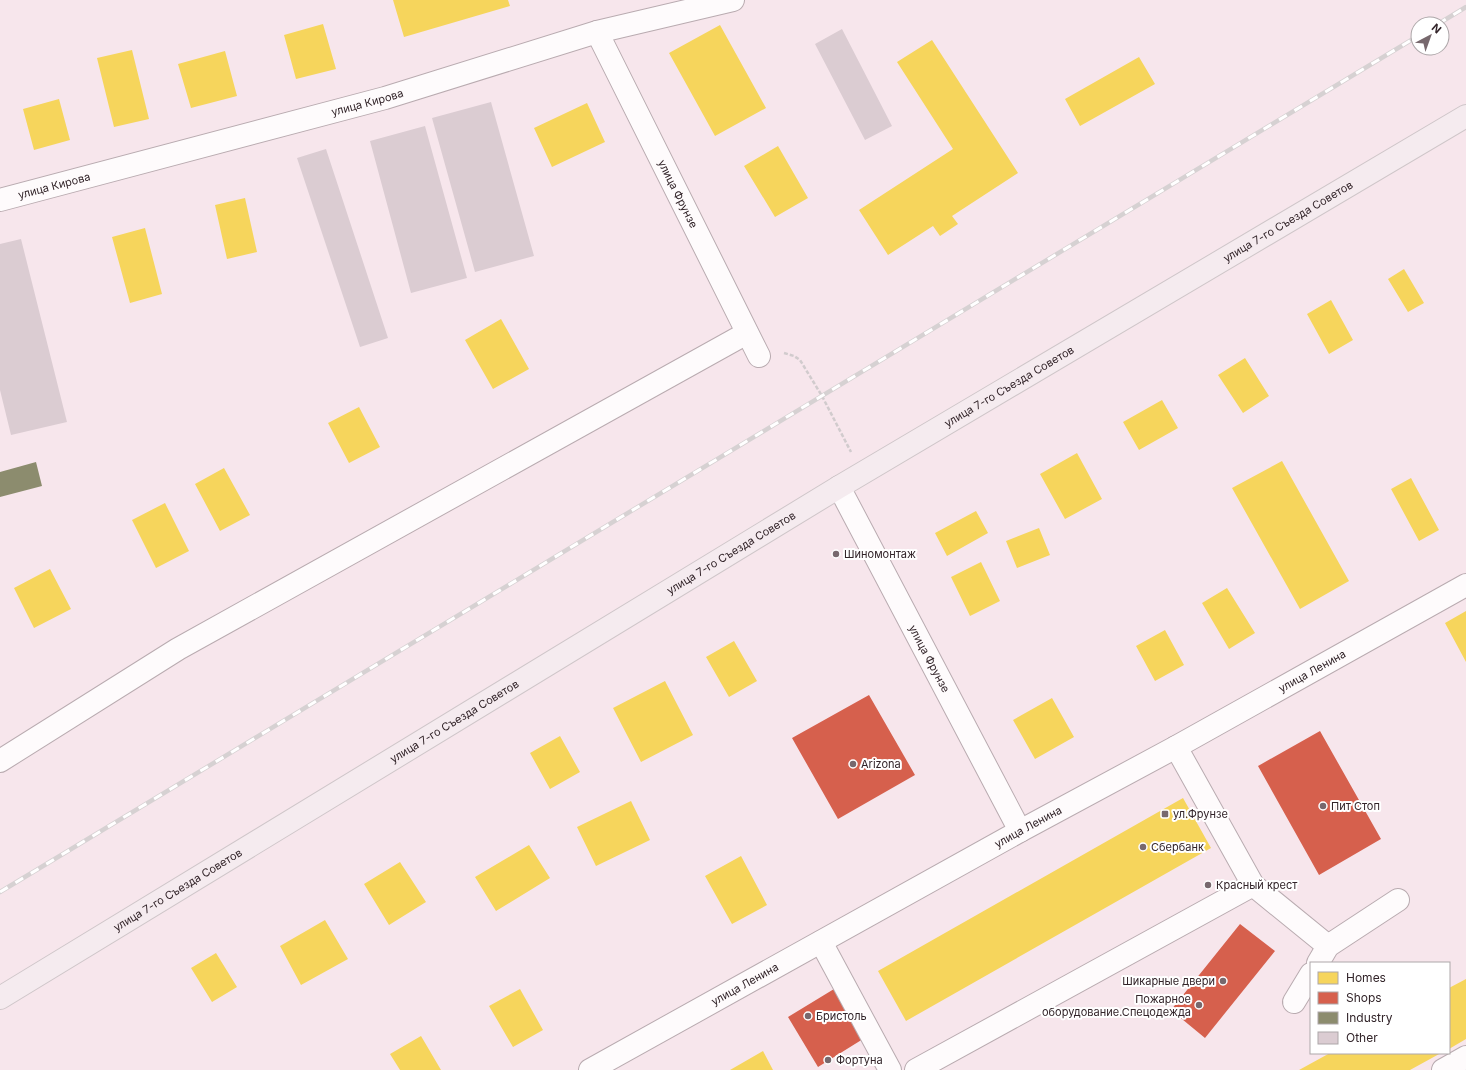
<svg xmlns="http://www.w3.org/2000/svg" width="1466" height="1070" font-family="Inter,sans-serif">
<rect width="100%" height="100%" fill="#f7e6ec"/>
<path fill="#f6d55c" d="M393,0H508L510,6L404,37Z
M323,24L336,69L296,79L284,35Z
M720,25L766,108L715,136L669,53Z
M932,40L1018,173L952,216L958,224L940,236L933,226L888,255L859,210L953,149L897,62Z
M132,50L149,119L114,127L97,58Z
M225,51L237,96L191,108L178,64Z
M1139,57L1155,84L1080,126L1065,99Z
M59,99L70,140L34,150L23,109Z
M587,103L605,142L552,167L534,128Z
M778,146L808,198L775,217L744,166Z
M245,198L257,252L227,259L215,205Z
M145,228L162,294L130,303L112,237Z
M1404,269L1424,303L1408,312L1388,279Z
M1331,300L1353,340L1329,354L1307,314Z
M501,319L529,369L493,389L465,340Z
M1245,358L1269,396L1243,413L1218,375Z
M1162,400L1178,428L1139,450L1123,422Z
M359,407L380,447L349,463L328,423Z
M1077,453L1102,499L1065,519L1040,474Z
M1282,461L1349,581L1300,609L1232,488Z
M224,468L250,515L220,531L195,484Z
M1411,478L1439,530L1419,541L1391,489Z
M165,503L189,551L156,568L132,520Z
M976,511L988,533L947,556L935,533Z
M1039,528L1050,555L1017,568L1006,541Z
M981,562L1000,601L970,616L951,577Z
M50,569L71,609L34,628L14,588Z
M1227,588L1255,633L1229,649L1202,603Z
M1466,611V662L1445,623Z
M1165,630L1184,665L1155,681L1136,646Z
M734,641L757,681L729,697L706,657Z
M665,681L693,735L641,762L613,708Z
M1052,698L1074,737L1035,759L1013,720Z
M560,736L580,772L550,789L530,753Z
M1183,798L1211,848L906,1021L878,971Z
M631,801L650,840L596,866L577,827Z
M529,845L550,878L496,911L475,877Z
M741,856L767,905L732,924L705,876Z
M400,862L426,902L389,925L364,884Z
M325,920L348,959L301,985L280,946Z
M216,953L237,987L212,1002L191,968Z
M1466,979V1039L1449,1049V988Z
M520,989L543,1030L513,1047L489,1006Z
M421,1036L441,1070H400L390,1054Z
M763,1051L773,1070H730Z
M1330,1053H1441L1410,1070H1299Z"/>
<path fill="#d6604d" d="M869,695L915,775L838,819L792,738Z
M1320,731L1381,839L1319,875L1258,766Z
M1240,924L1275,951L1205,1038L1171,1010Z
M834,989L863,1039L818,1067L788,1017Z"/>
<path fill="#8c8c6e" d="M36,462L42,486L0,497V472Z"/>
<path fill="#dbccd2" d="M842,29L892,126L865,140L815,44Z
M491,102L534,256L475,272L432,118Z
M425,126L467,278L411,293L370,141Z
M326,149L388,338L360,347L297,158Z
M21,239L67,422L11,435L0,390V244Z"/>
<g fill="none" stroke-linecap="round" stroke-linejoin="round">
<g stroke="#b9abb0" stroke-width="24">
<g id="minor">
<path id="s1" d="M597,32L759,356"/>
<path id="s2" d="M0,200L385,98L597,32L733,0"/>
<path id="s3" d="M839,487L1020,831"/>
<path d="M0,761L178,649L747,333"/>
<path d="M1253,885L1328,946"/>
<path d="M821,942L890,1070"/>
<path d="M1318,963L1328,946L1398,900"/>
<path d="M1294,1002L1311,974"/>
<path id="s4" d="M590,1070L1020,831L1176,747L1466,585"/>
<path d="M916,1070L1253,885L1176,747"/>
<path d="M1443,1070L1466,1057"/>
</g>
</g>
<g stroke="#cfc6c9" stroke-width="24">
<g id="major">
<path id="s5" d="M0,998L839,487L1466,116"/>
</g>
</g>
<path stroke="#d1cbcd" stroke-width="2.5" stroke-dasharray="4 2" stroke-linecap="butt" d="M784,353L794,356L800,360L822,396L851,452"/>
<use href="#minor" stroke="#fefbfc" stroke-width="22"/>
<use href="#major" stroke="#f5ebef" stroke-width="22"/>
<g stroke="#d6d1d2" stroke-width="4.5">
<path id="rail" d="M1438,24L1466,7
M0,892L1418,36"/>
</g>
<use href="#rail" stroke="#fff" stroke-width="3" stroke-dasharray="9" stroke-linecap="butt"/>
</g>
<g fill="#77686d" stroke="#fff" stroke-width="1.5">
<circle cx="836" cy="554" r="4"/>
<circle cx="853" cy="764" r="4"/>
<circle cx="1323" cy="806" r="4"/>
<rect x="1161" y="810" width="8" height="8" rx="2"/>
<circle cx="1143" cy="847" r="4"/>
<circle cx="1208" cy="885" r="4"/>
<circle cx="1223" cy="981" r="4"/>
<circle cx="1199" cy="1005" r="4"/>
<circle cx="808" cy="1016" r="4"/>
<circle cx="828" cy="1060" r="4"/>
</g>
<g text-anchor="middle" stroke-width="4" stroke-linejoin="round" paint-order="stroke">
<g font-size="11" fill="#322429" stroke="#fff">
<text dy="4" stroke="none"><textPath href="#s2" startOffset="380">улица Кирова</textPath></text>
<text dy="4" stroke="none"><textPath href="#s2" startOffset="56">улица Кирова</textPath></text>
<text dy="4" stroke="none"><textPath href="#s1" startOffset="181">улица Фрунзе</textPath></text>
<text dy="4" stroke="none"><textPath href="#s5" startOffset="1504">улица 7-го Съезда Советов</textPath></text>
<text dy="4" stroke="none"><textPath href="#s5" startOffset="1180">улица 7-го Съезда Советов</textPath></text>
<text dy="4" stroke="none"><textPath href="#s5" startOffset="856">улица 7-го Съезда Советов</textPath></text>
<text dy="4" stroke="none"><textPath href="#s3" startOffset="194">улица Фрунзе</textPath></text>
<text dy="4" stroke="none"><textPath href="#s4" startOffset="825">улица Ленина</textPath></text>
<text dy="4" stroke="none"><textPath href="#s5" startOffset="532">улица 7-го Съезда Советов</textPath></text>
<text dy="4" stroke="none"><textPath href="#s4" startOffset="501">улица Ленина</textPath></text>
<text dy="4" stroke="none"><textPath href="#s5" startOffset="208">улица 7-го Съезда Советов</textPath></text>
<text dy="4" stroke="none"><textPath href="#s4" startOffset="177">улица Ленина</textPath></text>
</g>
<g font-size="11" fill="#322429" stroke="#fff" text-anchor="start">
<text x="844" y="558">Шиномонтаж</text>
<text x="861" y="768">Arizona</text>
<text x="1331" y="810">Пит Стоп</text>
<text x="1173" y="818">ул.Фрунзе</text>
<text x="1151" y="851">Сбербанк</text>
<text x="1216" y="889">Красный крест</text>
<text x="1215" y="985" text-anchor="end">Шикарные двери</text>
<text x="1191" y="1003" text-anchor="end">Пожарное<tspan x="1191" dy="13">оборудование.Спецодежда</tspan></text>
<text x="816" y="1020">Бристоль</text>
<text x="836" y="1064">Фортуна</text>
</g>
</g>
<rect x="1310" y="962" width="140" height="92" fill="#ffffff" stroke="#ada7a9"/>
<rect x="1318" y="972" width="20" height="12" fill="#f6d55c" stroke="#ada7a9"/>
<text x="1346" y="982" font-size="12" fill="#322429">Homes</text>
<rect x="1318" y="992" width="20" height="12" fill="#d6604d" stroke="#ada7a9"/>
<text x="1346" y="1002" font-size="12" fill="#322429">Shops</text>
<rect x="1318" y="1012" width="20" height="12" fill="#8c8c6e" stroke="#ada7a9"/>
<text x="1346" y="1022" font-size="12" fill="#322429">Industry</text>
<rect x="1318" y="1032" width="20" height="12" fill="#dbccd2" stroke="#ada7a9"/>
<text x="1346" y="1042" font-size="12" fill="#322429">Other</text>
<g transform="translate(1430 36) rotate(41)"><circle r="19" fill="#ffffff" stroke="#ada7a9"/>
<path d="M0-3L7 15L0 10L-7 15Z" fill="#77686d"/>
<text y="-6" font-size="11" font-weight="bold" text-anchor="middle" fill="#322429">N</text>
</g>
</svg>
